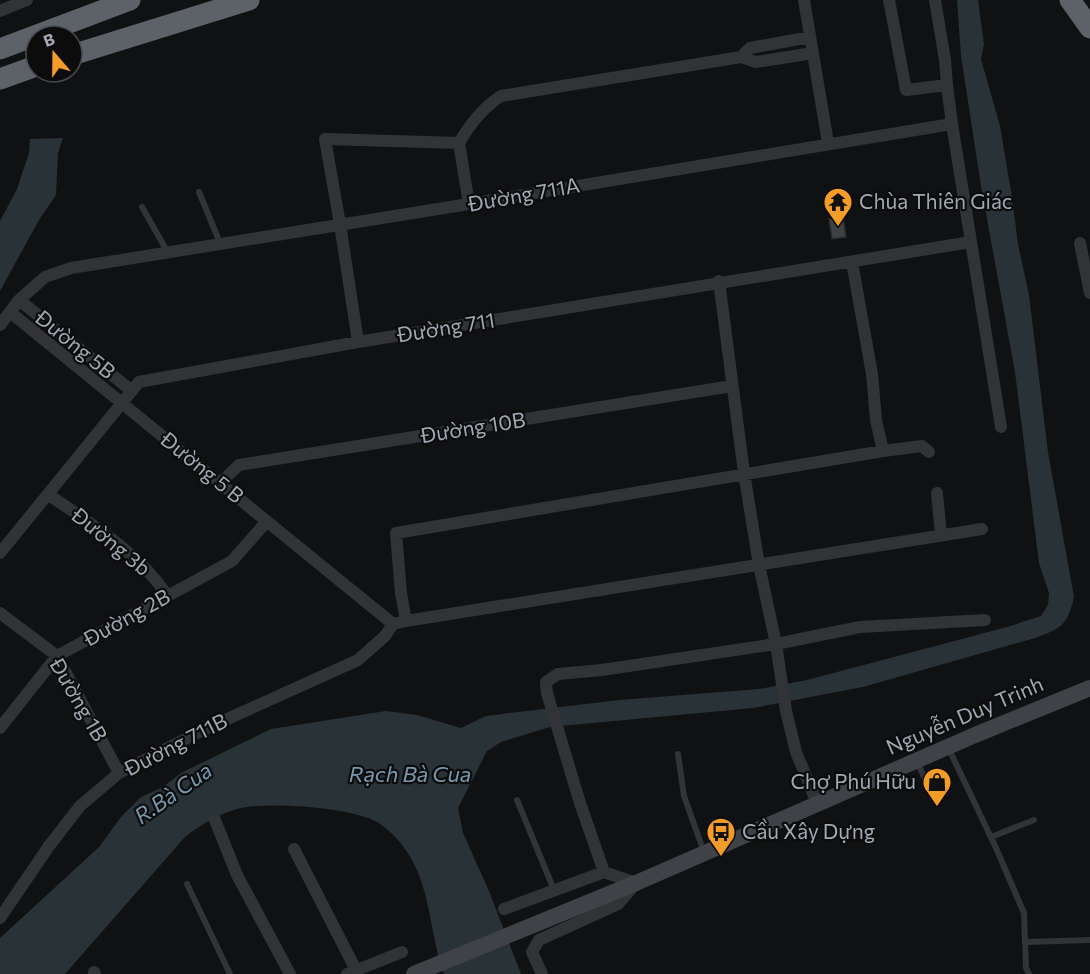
<svg xmlns="http://www.w3.org/2000/svg" width="1090" height="974" font-family="Commissioner,sans-serif">
<rect width="100%" height="100%" fill="#101112"/>
<path fill="#293237" d="M957,0H978L984,44L981,59L1000,126L1012,197L1018,244L1029,295L1048,452L1074,597C1067,626 1062,628 1035,638L863,687L753,708L550,727L501,742L487,751L458,808L463,833L489,891L521,974H444C430,936 431,890 409,855C401,842 390,830 377,822C351,807 265,801 237,809C217,815 202,824 185,837L65,974H0V938L99,847L121,817L141,797L163,787L181,773L271,729L386,711L417,715L461,728L486,716L619,700L759,689L807,680L1007,627L1041,616L1048,605L1049,593L1039,563L1015,372L981,186L961,56Z
M63,138L58,153L56,195L39,220L0,291V221L17,189L29,153L30,139Z"/>
<path fill="#3f4145" stroke="#2a2b2e" stroke-width="1.5" d="M843,217L846,237L832,239L829,219Z"/>
<g fill="none" stroke-linecap="round" stroke-linejoin="round">
<path stroke="#313337" stroke-width="6" d="M199,192L220,243
M142,207L167,251
M948,747L996,848L1024,913L1026,968L1029,974
M678,754L684,796L704,852
M917,761L933,798
M517,800L554,890
M991,837L1034,820
M187,884L230,974
M1025,942L1090,940"/>
<path stroke="#313337" stroke-width="12" d="M804,0L828,143
M889,0L906,90L947,85L952,124
M935,0L945,60L947,85
M0,11L27,0
M741,57L756,62L813,53
M469,204L459,143C470,124 482,108 501,96L741,57L750,48L810,37
M1080,243L1090,293
M852,262L872,374L876,420L883,451
M719,281L744,473L759,565L776,644L786,711L796,752L817,803
M19,300L132,391
M10,312L393,624
M0,325L19,300L45,277L71,268L469,204L952,124L1001,427
M358,342L340,224L325,139L459,143
M220,483L239,465L732,386
M937,493L941,535
M49,495C91,524 139,553 167,595
M0,553L139,382L358,342L971,242
M0,613L57,656L119,773
M406,621L982,529
M393,624L406,621L401,593L396,533L883,451L922,446L929,452
M0,728L57,656L232,561L267,521
M215,820L237,875L290,974
M294,849L356,970
M604,872L580,803L547,693L546,682L558,674L602,670L776,644L860,627L985,620
M504,909L604,872L636,883L618,904L539,940L532,952L542,974
M0,918L49,846L80,806L119,773L203,730L358,660L385,636L393,624
M94,972L95,974
M347,974L402,952"/>
<path stroke="#3f4247" stroke-width="16" d="M414,974L636,883L975,735L1090,688"/>
<path stroke="#5d6168" stroke-width="21" d="M1070,0L1090,28
M0,49L130,0
M72,55L249,0
M0,79L36,66"/>
</g>
<defs>
<g id="temple-pin" transform="scale(1.5)"><path d="M0 17L-7.5 6A9.5 9.5 0 1 1 7.5 6Z" fill="#f39d28" stroke="#0c0c0d"/><path d="M0-6L5-2H3V0L6.5 2.5H4V6H1.5V3h-3V6H-4V2.5H-6.5L-3 0V-2H-5Z" fill="#111"/></g>
<g id="shop-pin" transform="scale(1.5)"><path d="M0 17L-7.5 6A9.5 9.5 0 1 1 7.5 6Z" fill="#f39d28" stroke="#0c0c0d"/><path d="M-5-2.5h2.3a2.7 3.5 0 0 1 5.4 0H5L5.5 6h-11ZM-1.5-2.5h3a1.5 2.3 0 0 0-3 0Z" fill="#111"/></g>
<g id="bus-pin" transform="scale(1.5)"><path d="M0 17L-7.5 6A9.5 9.5 0 1 1 7.5 6Z" fill="#f39d28" stroke="#0c0c0d"/><path d="M-5-6H5V4H4V6H2V4H-2V6H-4V4H-5ZM-3.5-4V0h7V-4ZM-3.5 1.2v1.5H-2V1.2ZM2 1.2v1.5H3.5V1.2Z" fill="#111"/></g>
</defs>
<g fill-rule="evenodd">
<use href="#temple-pin" x="838" y="202"/>
<use href="#shop-pin" x="937" y="782"/>
<use href="#bus-pin" x="721" y="832"/>
</g>
<g text-anchor="middle" stroke-width="4.5" stroke-linejoin="round" paint-order="stroke">
<g font-size="21" fill="#a2a8b3" stroke="#0c0c0d">
<text transform="translate(524 195) rotate(-10)" y="7">Đường 711A</text>
<text transform="translate(446 328) rotate(-9)" y="7">Đường 711</text>
<text transform="translate(75 345) rotate(39)" y="7">Đường 5B</text>
<text transform="translate(473 428) rotate(-9)" y="7">Đường 10B</text>
<text transform="translate(202 468) rotate(39)" y="7">Đường 5 B</text>
<text transform="translate(111 542) rotate(39)" y="7">Đường 3b</text>
<text transform="translate(127 618) rotate(-29)" y="7">Đường 2B</text>
<text transform="translate(78 700) rotate(60)" y="7">Đường 1B</text>
<text transform="translate(965 716) rotate(-23)" y="7">Nguyễn Duy Trinh</text>
<text transform="translate(176 745) rotate(-27)" y="7">Đường 711B</text>
</g>
<g font-size="21" fill="#a2a8b3" stroke="#0c0c0d" text-anchor="start">
<text x="859" y="209">Chùa Thiên Giác</text>
<text x="916" y="789" text-anchor="end">Chợ Phú Hữu</text>
<text x="742" y="839">Cầu Xây Dựng</text>
</g>
<g font-size="22" font-style="italic" fill="#779aaf" stroke="#0c0c0d">
<text x="410" y="782">Rạch Bà Cua</text>
<text transform="translate(173 793) rotate(-35)" y="8">R.Bà Cua</text>
</g>
</g>
<g transform="translate(54 54) rotate(340)"><circle r="28" fill="#0c0c0d" stroke="#484a4f" stroke-width="1.5"/>
<path d="M0-4.5L10 22L0 15L-10 22Z" fill="#f39d28"/>
<text y="-9" font-size="16" font-weight="bold" text-anchor="middle" fill="#a2a8b3">B</text>
</g>
</svg>
